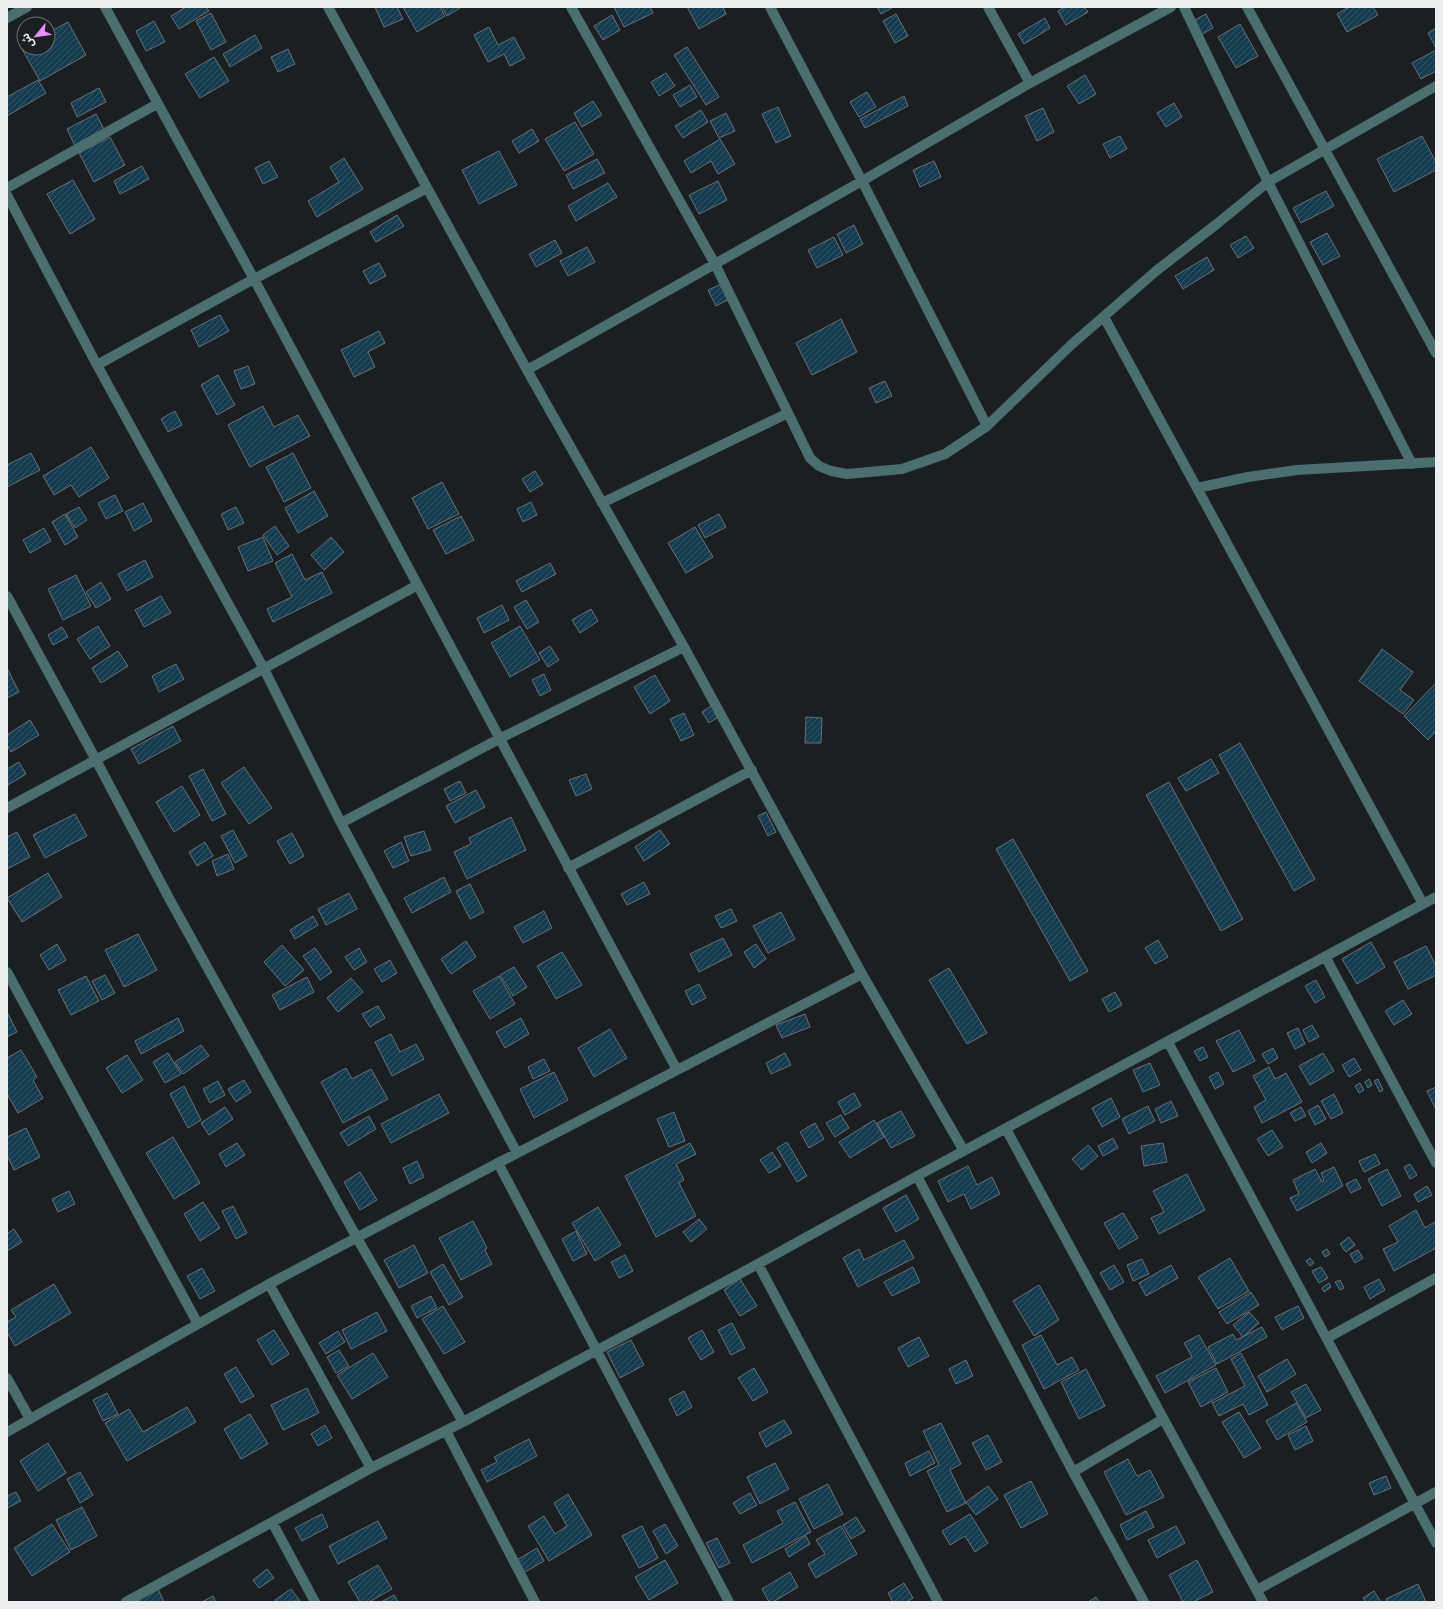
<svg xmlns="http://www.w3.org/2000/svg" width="1443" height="1609" font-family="'PT Sans Narrow','Noto Sans Arabic',sans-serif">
<defs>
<pattern id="building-hatch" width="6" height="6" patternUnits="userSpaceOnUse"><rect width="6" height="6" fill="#153b4f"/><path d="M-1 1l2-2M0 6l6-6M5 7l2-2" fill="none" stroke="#375869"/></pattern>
</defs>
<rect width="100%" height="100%" fill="#1a2022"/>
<path fill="url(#building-hatch)" stroke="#6a7074" d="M186,7H206L209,11L179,29L171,16Z
M375,7H397L403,19L384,27Z
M403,7H440L445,16L417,32Z
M442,7H460V8L447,16Z
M614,7H650L653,13L624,27Z
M687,7H723L726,14L699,29Z
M877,7H892V8L881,14Z
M1065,7H1084L1088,12L1066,25L1058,11Z
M1349,7H1373L1378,15L1347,32L1337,14Z
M211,13L226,42L211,50L196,21Z
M896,14L908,36L895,43L883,21Z
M1206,14L1213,28L1197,37L1189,23Z
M612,15L620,30L603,40L594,26Z
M1045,18L1050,28L1024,44L1018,34Z
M154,21L165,42L146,51L136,31Z
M68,22L86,55L40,81L22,49L48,48V33Z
M1240,24L1258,56L1236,68L1218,37Z
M489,27L498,45L514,37L525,58L510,66L504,54L488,62L474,35Z
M1436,28V48L1428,33Z
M255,35L262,48L230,67L223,54Z
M687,47L719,97L706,105L674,55Z
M288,49L295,64L278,72L271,57Z
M1436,50V71L1421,79L1412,63Z
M214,57L229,81L200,98L185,74Z
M666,73L675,86L659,96L651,82Z
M1085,75L1096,94L1079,104L1067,86Z
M38,80L46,93L7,116V97Z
M690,85L697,97L680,107L673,95Z
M99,88L106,102L77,117L71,103Z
M867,92L876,107L859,117L850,102Z
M904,96L908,106L865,128L860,119Z
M593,101L602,115L582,127L574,113Z
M1174,103L1182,117L1166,127L1157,113Z
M778,107L791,136L776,143L762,114Z
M1043,108L1054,132L1037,141L1025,116Z
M701,110L708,122L683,138L675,126Z
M726,113L735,131L719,138L710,121Z
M96,114L105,131L75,146L67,129Z
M575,122L594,154L564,171L545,139Z
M532,129L539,141L519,153L512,141Z
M1120,136L1127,149L1110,158L1103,144Z
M1422,136L1436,162V170L1394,192L1377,159Z
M110,137L125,165L94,182L79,153Z
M720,139L735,164L718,174L711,161L691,173L684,161Z
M499,151L517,185L479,204L462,170Z
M344,158L363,189L317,217L308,201L339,182L330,167Z
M597,159L605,173L573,189L566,175Z
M269,161L278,177L263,184L255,168Z
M934,161L941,177L920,187L913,170Z
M142,166L149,179L120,194L114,181Z
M73,180L95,219L70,234L47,194Z
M718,181L727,200L699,214L689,195Z
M608,183L617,197L576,221L568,206Z
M1326,191L1334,206L1301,223L1293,208Z
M397,215L404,226L376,242L370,232Z
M854,225L863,244L846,253L837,234Z
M1327,233L1340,256L1323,265L1310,242Z
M1246,236L1254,248L1238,258L1230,245Z
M834,237L843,255L817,268L808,250Z
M555,240L562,253L536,267L529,254Z
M587,247L595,262L568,276L560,261Z
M1207,257L1214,270L1183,289L1175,276Z
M379,263L386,276L370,284L363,271Z
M726,282L733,297L716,306L708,290Z
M220,315L229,331L199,347L191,330Z
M841,319L857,352L812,375L796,343Z
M379,331L385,343L368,352L375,367L354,377L341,350Z
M248,366L255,384L241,389L234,371Z
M218,375L235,405L217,415L201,385Z
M885,381L892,396L876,403L869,388Z
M263,406L274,427L298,415L310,436L250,467L228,425Z
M175,411L182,425L168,432L161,419Z
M91,447L109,478L79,497L71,485L54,495L43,476Z
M31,453L40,470L7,487V465Z
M293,453L311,488L284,502L266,467Z
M535,471L543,484L530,492L522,479Z
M442,482L459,514L428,529L412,498Z
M314,491L328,516L298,533L285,508Z
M115,495L123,511L106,519L98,503Z
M531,502L537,515L523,522L517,509Z
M143,503L152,521L134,531L125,512Z
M79,507L87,520L75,528L66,514Z
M236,507L244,523L228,530L221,514Z
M65,514L78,537L65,545L52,522Z
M719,514L726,527L705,538L698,525Z
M461,516L474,540L446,554L433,530Z
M275,526L289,546L277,555L263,535Z
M695,527L713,557L686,573L668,543Z
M44,528L51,541L30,553L23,540Z
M263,537L273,561L248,571L238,547Z
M331,537L344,552L324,570L311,555Z
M292,554L305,580L322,572L332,593L273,622L267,609L292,597L275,563Z
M145,560L153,577L127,591L118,574Z
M550,563L556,574L522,592L516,581Z
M76,575L91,606L63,620L48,589Z
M101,582L111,599L96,608L86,592Z
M161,596L171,613L144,627L135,610Z
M526,600L539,622L527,629L514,607Z
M502,605L509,620L484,633L477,618Z
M591,609L598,621L580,633L572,620Z
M98,626L110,646L90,659L77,639Z
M520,626L540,660L510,677L491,643Z
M62,627L68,637L53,645L48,635Z
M550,646L559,660L548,667L539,653Z
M1382,649L1413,672L1400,690L1414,700L1403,714L1359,681Z
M118,651L128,666L101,683L92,668Z
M176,664L184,679L159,692L152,676Z
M7,668L19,692L7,698Z
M544,674L551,690L540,696L532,680Z
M655,675L670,701L650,714L634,687Z
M1436,683V731L1428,740L1404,716Z
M716,703L723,714L709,723L702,712Z
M684,713L694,735L681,741L670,719Z
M806,717L822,718L821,743H805Z
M30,720L39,735L11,752L7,745V735Z
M173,726L181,741L139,764L131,749Z
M1240,743L1315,879L1294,891L1219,755Z
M1211,759L1219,773L1186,791L1178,778Z
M19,762L26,774L8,785L7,769Z
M244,767L272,808L249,824L221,783Z
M203,769L226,814L212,821L189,776Z
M586,774L592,789L576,796L569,780Z
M460,781L466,793L450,801L444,789Z
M1169,782L1243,919L1221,931L1146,795Z
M182,786L200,815L174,832L156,802Z
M476,790L485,807L455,823L446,806Z
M766,812L776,832L768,836L758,816Z
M75,814L87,836L45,858L33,835Z
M511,817L526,850L467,879L454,852L471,844L469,838Z
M233,830L247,856L235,863L221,836Z
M660,830L670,844L644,861L635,847Z
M424,831L431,850L411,856L404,837Z
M17,832L30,857L7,869V837Z
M292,833L304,856L290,864L277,841Z
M1013,839L1088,971L1070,981L996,849Z
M205,842L213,856L197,866L189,852Z
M401,842L409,861L393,868L384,851Z
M228,854L234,869L217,876L212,861Z
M48,873L62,897L22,922L7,898Z
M444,877L451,892L412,913L404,898Z
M644,882L650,894L627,905L621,894Z
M470,884L484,912L470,919L456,891Z
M349,893L357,909L326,925L318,909Z
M731,909L737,921L721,928L715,916Z
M544,911L552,928L523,943L514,927Z
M781,912L795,939L768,953L753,926Z
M313,916L318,925L295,939L290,930Z
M138,934L157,970L124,987L105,950Z
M723,938L732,955L699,972L690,954Z
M1158,940L1168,957L1155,964L1145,948Z
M466,941L476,957L451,974L441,959Z
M1371,942L1385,967L1357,984L1342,959Z
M57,944L66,960L49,970L40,955Z
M756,944L766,959L754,968L744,952Z
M282,945L304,970L285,986L264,962Z
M1426,946L1436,966V975L1408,989L1394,962Z
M315,948L332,972L320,980L303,956Z
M359,948L367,962L354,970L345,957Z
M562,952L582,985L556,999L537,966Z
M390,960L397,973L382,982L374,969Z
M514,967L527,987L513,996L500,975Z
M949,968L987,1033L967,1044L929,980Z
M105,975L115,993L102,1000L92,981Z
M86,976L99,1001L71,1015L58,990Z
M499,976L515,1004L490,1019L473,991Z
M307,977L314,992L280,1010L272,995Z
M351,978L363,992L338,1012L327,998Z
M1316,980L1325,997L1315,1003L1305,986Z
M699,984L706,998L692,1005L685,991Z
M1115,992L1122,1005L1109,1012L1102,999Z
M1403,1000L1412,1014L1394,1025L1385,1011Z
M378,1006L385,1018L370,1027L362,1014Z
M7,1012L17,1032L7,1037Z
M805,1014L810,1027L782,1038L776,1025Z
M178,1018L184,1031L141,1054L135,1041Z
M521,1018L529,1034L505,1048L496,1032Z
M1312,1025L1319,1037L1309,1042L1303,1030Z
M1298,1028L1305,1044L1295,1049L1287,1033Z
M610,1029L627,1058L594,1077L578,1048Z
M1239,1030L1255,1061L1233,1072L1216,1041Z
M391,1034L400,1052L416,1044L424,1059L392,1076L375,1042Z
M201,1045L209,1056L183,1074L175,1062Z
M1203,1047L1208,1057L1200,1061L1194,1051Z
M1273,1048L1278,1058L1268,1064L1262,1054Z
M21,1050L37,1077L33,1080L43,1098L18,1113L7,1094V1058Z
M168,1053L181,1074L165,1083L153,1062Z
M785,1053L791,1065L771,1074L766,1063Z
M1323,1053L1334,1071L1310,1085L1299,1066Z
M127,1055L143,1080L122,1093L106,1068Z
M1354,1058L1361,1070L1349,1077L1342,1065Z
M544,1059L550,1071L533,1079L528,1067Z
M1150,1063L1160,1085L1143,1092L1133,1070Z
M1269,1067L1275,1079L1286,1073L1302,1102L1262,1123L1254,1107L1266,1100L1253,1076Z
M346,1068L352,1079L371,1069L388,1099L343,1123L321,1082Z
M554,1072L568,1100L534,1118L520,1089Z
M1218,1072L1224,1084L1215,1089L1209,1077Z
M1369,1079L1372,1085L1368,1088L1365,1082Z
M1378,1079L1383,1090L1380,1092L1374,1081Z
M244,1080L251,1092L236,1102L228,1089Z
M218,1081L225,1095L210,1103L203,1089Z
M1360,1083L1364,1090L1359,1093L1355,1086Z
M184,1086L201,1120L188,1128L170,1094Z
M1436,1087V1110L1427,1091Z
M854,1093L861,1106L845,1115L838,1102Z
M439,1094L449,1113L391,1143L381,1124Z
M1334,1094L1343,1113L1331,1119L1321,1101Z
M1111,1098L1120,1117L1102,1127L1092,1108Z
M1171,1101L1178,1116L1161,1123L1155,1109Z
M1318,1105L1326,1119L1315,1125L1308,1111Z
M1148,1106L1155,1121L1129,1134L1122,1119Z
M225,1107L233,1119L209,1135L201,1123Z
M1301,1107L1306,1116L1295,1121L1290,1113Z
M901,1111L915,1136L891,1148L877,1123Z
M674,1112L685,1141L669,1147L657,1119Z
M841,1115L849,1128L835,1137L826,1123Z
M369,1116L376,1129L348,1146L340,1133Z
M874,1120L884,1137L850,1158L839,1142Z
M815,1123L824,1139L809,1148L800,1132Z
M26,1128L40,1157L14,1170L7,1155V1137Z
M1272,1130L1283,1147L1268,1156L1257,1139Z
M173,1137L200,1183L174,1199L146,1153Z
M1113,1138L1118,1148L1103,1156L1098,1146Z
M787,1142L807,1176L797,1182L777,1148Z
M237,1143L245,1155L226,1167L219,1154Z
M690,1143L696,1154L676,1164L684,1180L679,1183L696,1216L656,1237L625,1176Z
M1163,1143L1167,1162L1144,1166L1141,1146Z
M1321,1143L1327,1153L1312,1163L1306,1152Z
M1088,1145L1098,1156L1082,1170L1072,1159Z
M772,1152L781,1166L769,1173L760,1160Z
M1375,1154L1380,1164L1364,1172L1359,1161Z
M417,1161L424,1177L410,1184L403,1168Z
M1410,1164L1417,1175L1410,1179L1404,1167Z
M968,1166L977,1185L992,1177L1000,1194L971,1209L964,1194L948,1202L938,1181Z
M1334,1167L1343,1186L1297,1211L1290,1198L1299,1194L1293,1180L1315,1169L1322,1182L1324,1181L1321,1173Z
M1387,1169L1401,1196L1382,1206L1368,1179Z
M360,1172L377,1200L360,1210L344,1182Z
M1187,1174L1205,1210L1159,1234L1151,1218L1164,1212L1153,1191Z
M1356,1179L1361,1188L1351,1193L1346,1184Z
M1427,1186L1432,1195L1418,1202L1414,1194Z
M69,1191L75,1204L58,1212L52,1199Z
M906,1195L919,1219L896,1232L883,1208Z
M203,1202L220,1228L200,1241L184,1214Z
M233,1206L247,1233L236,1239L222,1211Z
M598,1207L621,1245L595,1261L572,1223Z
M1416,1210L1425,1228L1436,1221V1248L1394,1271L1383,1249L1398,1242L1389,1226Z
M1123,1213L1138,1238L1119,1249L1104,1223Z
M699,1219L707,1229L691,1242L683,1232Z
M473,1221L487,1248L485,1250L492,1264L461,1280L439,1238Z
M14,1229L22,1242L7,1251V1234Z
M576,1231L587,1254L573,1261L562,1239Z
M1349,1237L1355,1245L1346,1252L1340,1244Z
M904,1240L914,1258L858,1287L843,1258L859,1249L864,1260Z
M414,1245L428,1273L399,1288L384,1260Z
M1327,1249L1330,1254L1325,1257L1322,1252Z
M1358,1250L1363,1258L1355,1263L1350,1254Z
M625,1255L633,1271L619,1278L611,1262Z
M1230,1258L1249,1291L1218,1309L1198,1277Z
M1310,1258L1314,1263L1310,1266L1306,1261Z
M1142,1259L1149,1274L1133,1281L1127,1265Z
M443,1264L463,1297L449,1305L430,1272Z
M1114,1265L1124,1282L1110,1290L1100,1273Z
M1171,1265L1178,1278L1146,1296L1139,1283Z
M913,1267L920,1282L892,1296L884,1282Z
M1321,1267L1328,1278L1319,1283L1312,1271Z
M202,1268L215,1291L200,1299L187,1276Z
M740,1279L757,1306L740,1316L724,1290Z
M1379,1279L1385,1290L1370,1299L1364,1287Z
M1340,1280L1344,1288L1340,1290L1335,1282Z
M1329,1283L1331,1287L1324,1292L1322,1288Z
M54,1284L71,1313L15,1346L7,1332V1322L16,1317L11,1310Z
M1039,1285L1059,1320L1034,1336L1013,1301Z
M1251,1292L1259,1305L1227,1324L1219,1312Z
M431,1296L437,1308L417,1318L411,1306Z
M443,1306L465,1342L444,1354L422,1319Z
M1298,1306L1304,1318L1282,1330L1275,1317Z
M377,1312L387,1331L351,1349L342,1330Z
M1249,1312L1259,1323L1243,1337L1233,1325Z
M732,1323L745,1348L731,1355L718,1330Z
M1262,1327L1267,1337L1217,1364L1208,1347L1233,1334L1236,1340Z
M274,1330L289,1354L272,1365L257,1340Z
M702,1330L714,1352L701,1360L688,1338Z
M338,1331L345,1342L326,1354L319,1343Z
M1041,1335L1057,1365L1072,1357L1079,1370L1044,1389L1022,1345Z
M1199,1335L1216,1365L1165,1393L1156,1376L1192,1357L1184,1343Z
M919,1337L929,1356L908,1367L898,1348Z
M631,1340L644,1365L620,1378L607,1352Z
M339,1350L349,1366L336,1373L327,1357Z
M373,1353L388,1377L352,1399L337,1375Z
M1241,1353L1268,1405L1249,1415L1243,1404L1219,1416L1212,1403L1245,1386L1231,1359Z
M1287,1359L1296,1374L1267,1392L1258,1376Z
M966,1360L973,1376L956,1384L949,1369Z
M236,1367L254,1396L241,1403L224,1374Z
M754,1368L768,1392L753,1401L738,1378Z
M1216,1368L1228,1392L1201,1407L1188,1382Z
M1086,1369L1105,1406L1079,1419L1061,1382Z
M1306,1384L1321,1410L1306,1418L1291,1392Z
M307,1388L319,1413L283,1430L271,1405Z
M684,1391L692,1407L677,1416L669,1399Z
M107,1393L118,1414L103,1421L93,1400Z
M1296,1403L1307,1422L1277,1440L1266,1421Z
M187,1407L196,1422L127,1461L105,1423L129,1409L143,1432Z
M1239,1412L1261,1448L1244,1458L1222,1422Z
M250,1414L268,1444L241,1459L224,1429Z
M784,1420L792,1433L766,1447L759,1433Z
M941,1423L961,1464L950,1470L966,1503L947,1512L927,1471L939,1465L923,1431Z
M325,1425L332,1438L318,1446L311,1434Z
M1306,1426L1313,1441L1295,1450L1288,1435Z
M988,1435L1002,1462L986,1470L972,1443Z
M529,1439L537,1456L487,1482L481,1470L497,1462L494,1457Z
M48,1443L66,1473L38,1491L20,1461Z
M929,1451L935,1463L910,1476L905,1463Z
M1128,1459L1137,1476L1150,1470L1164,1497L1126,1515L1104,1472Z
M775,1463L789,1489L760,1504L747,1477Z
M80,1472L93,1495L80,1503L67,1479Z
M1386,1476L1391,1488L1374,1495L1369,1483Z
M1031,1481L1048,1514L1021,1528L1004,1495Z
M828,1484L843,1514L814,1529L799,1499Z
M988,1486L998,1499L976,1515L966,1502Z
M16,1492L21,1501L7,1508V1496Z
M750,1493L757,1505L740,1514L733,1503Z
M568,1494L592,1535L549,1561L528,1526L544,1516L555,1534L567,1526L554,1503Z
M795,1502L811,1532L752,1563L743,1545L783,1523L777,1511Z
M82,1507L97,1536L71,1550L56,1520Z
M1146,1511L1154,1527L1127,1540L1120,1525Z
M322,1514L328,1527L302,1541L295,1528Z
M970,1514L988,1543L975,1552L965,1536L950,1545L942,1531Z
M856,1517L865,1531L851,1539L843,1525Z
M378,1521L387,1538L338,1564L329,1546Z
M52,1524L70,1552L32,1576L14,1548Z
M665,1524L678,1546L666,1554L653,1531Z
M642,1526L658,1558L639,1568L622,1536Z
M841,1526L857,1554L816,1578L808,1564L825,1554L816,1540Z
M1176,1526L1185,1543L1157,1558L1148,1540Z
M806,1536L810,1544L789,1557L785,1549Z
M717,1538L730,1563L719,1568L706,1543Z
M537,1548L544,1561L518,1576L510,1564Z
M665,1560L678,1583L649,1600L635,1577Z
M1197,1560L1213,1592L1193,1602H1183L1169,1575Z
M378,1565L392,1589L369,1602H360L348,1582Z
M267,1569L274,1578L259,1588L253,1580Z
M790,1572L798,1587L773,1602H769L762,1589Z
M904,1583L913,1598L907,1602H893L888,1593Z
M1418,1584L1426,1602H1388L1386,1599Z
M158,1589L164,1602H132Z
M291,1589L300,1601L277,1602L275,1600Z
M1374,1591L1381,1602H1366L1363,1598Z
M394,1595L398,1602H381Z
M213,1596L216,1602H202Z
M1096,1597L1099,1602H1088Z"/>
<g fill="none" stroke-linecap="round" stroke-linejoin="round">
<path stroke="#4a6f6e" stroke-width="10" d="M105,7L254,279L677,1070
M328,7L527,370L684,647L862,974L964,1151
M571,7L715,264L810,458L819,466L831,471L847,474L902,469L945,454L987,426L1071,345L1156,271L1218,223L1268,182L1436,86
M770,7L862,181L987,426
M988,7L1030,83
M1184,7L1268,182L1412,464
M1247,7L1436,353
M7,18L27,7
M7,188L157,104
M7,195L97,365L264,669L341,823L517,1153
M1104,317L1423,904
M97,365L254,279L427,188
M527,370L862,181L1030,83L1171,7
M1197,488L1248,477L1297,470L1436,462
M602,503L788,413
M7,596L96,760L170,900L357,1238L463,1422
M7,808L416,586
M341,823L499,739L684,647
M568,868L752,770
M1326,958L1436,1163
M7,972L198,1324
M1168,1042L1436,1543
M1006,1129L1263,1602
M498,1163L729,1602
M917,1176L1073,1472L1144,1602
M758,1264L938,1602
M269,1284L371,1468
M1327,1338L1436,1278
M7,1378L30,1419
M446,1431L535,1602
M7,1432L269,1284L498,1163L862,974
M1073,1472L1163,1419
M273,1524L315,1602
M1257,1590L1436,1492
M126,1602L371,1468L463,1422L758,1264L917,1176L1436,897"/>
</g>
<rect width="1443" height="1609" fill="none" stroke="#eaeeef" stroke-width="16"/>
<g transform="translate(36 36) rotate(241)"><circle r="19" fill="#1a2022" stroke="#6d7274"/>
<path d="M0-3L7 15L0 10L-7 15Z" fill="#eb8dfc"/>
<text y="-6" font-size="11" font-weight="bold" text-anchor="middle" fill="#eaeeef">ش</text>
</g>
</svg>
